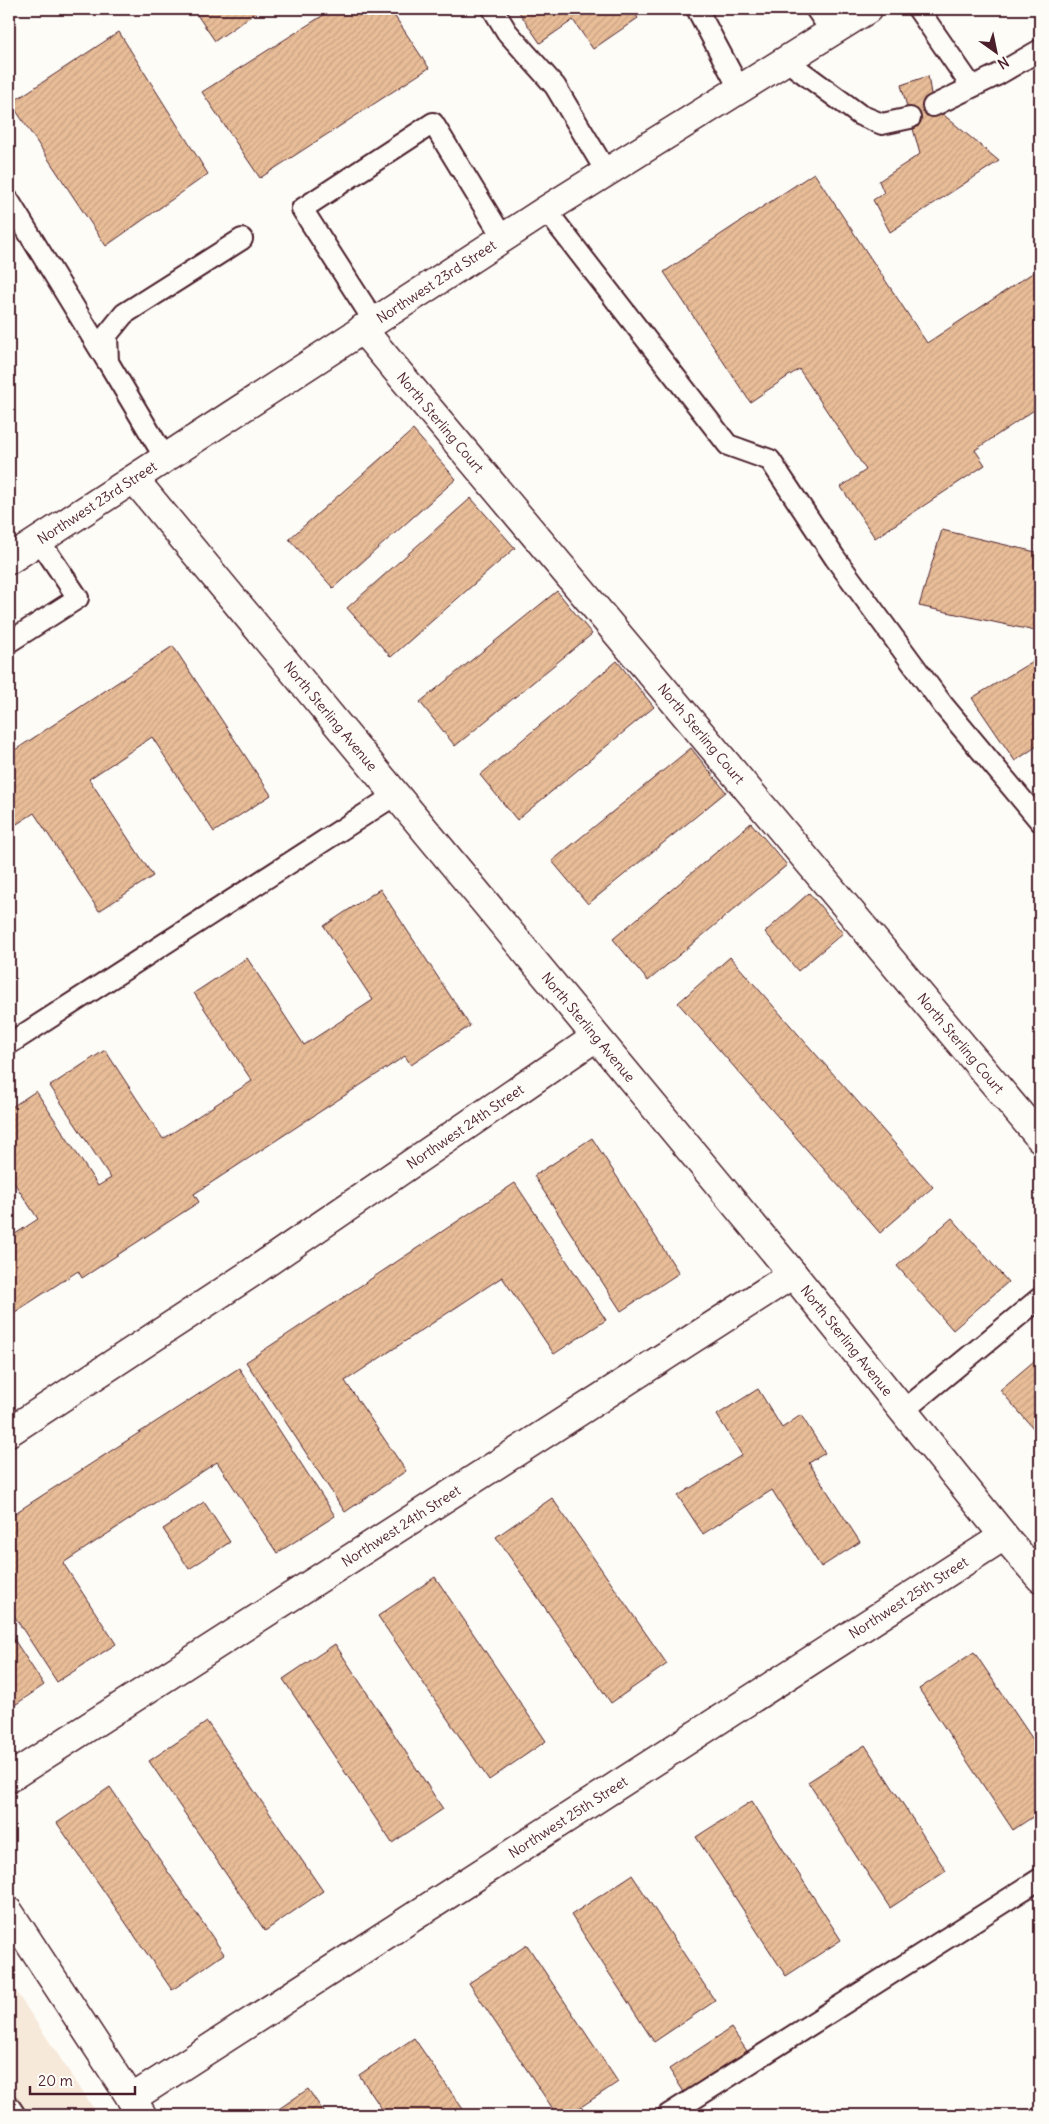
<svg xmlns="http://www.w3.org/2000/svg" width="1049" height="2124" font-family="Delius,sans-serif">
<defs>
<pattern id="building-hatch" width="6" height="6" patternUnits="userSpaceOnUse" patternTransform="scale(1.25)"><rect width="6" height="6" fill="#e8bd98"/><path d="M-1 1l2-2M0 6l6-6M5 7l2-2" fill="none" stroke="#c8a283"/></pattern>
</defs>
<rect width="100%" height="100%" fill="#fdfcf7"/>
<filter id="ink" filterUnits="userSpaceOnUse"><feTurbulence type="fractalNoise" baseFrequency=".02" numOctaves="2"/><feDisplacementMap in="SourceGraphic" scale="10" xChannelSelector="R" yChannelSelector="G"/><feConvolveMatrix kernelMatrix="1 2 1 2 8 2 1 2 1" color-interpolation-filters="sRGB"/></filter>
<g filter="url(#ink)">
<path fill="#f7e9da" d="M9,1981L98,2115H9Z"/>
<path fill="url(#building-hatch)" stroke="#4a1f2b" d="M193,9H261L215,41Z
M333,9H390L429,68L260,178L202,92Z
M517,9H632L638,18L593,49L573,20L540,43Z
M119,32L208,174L106,246L11,103Z
M928,76L933,106L999,161L890,232L873,200L884,193L879,181L920,154L901,85Z
M814,173L927,343L1040,268V406L975,450L985,465L875,538L841,487L866,470L799,369L750,402L664,272Z
M413,430L456,479L333,588L289,539Z
M471,498L515,548L391,657L347,608Z
M942,530L1040,553V632L919,606Z
M557,591L592,634L455,746L420,702Z
M173,646L271,795L214,832L152,737L89,779L153,876L99,911L34,813L9,829V754Z
M1040,657V744L1015,761L972,698Z
M617,661L654,707L517,820L480,775Z
M691,748L726,792L588,904L552,861Z
M751,823L787,865L648,981L613,939Z
M380,889L470,1026L411,1065L405,1056L194,1194L199,1202L82,1278L78,1271L9,1316V1238L38,1219L9,1175V1109L36,1091L98,1186L111,1178L50,1086L105,1050L163,1139L252,1081L194,993L247,958L304,1045L373,1000L324,926Z
M809,893L843,933L798,971L765,932Z
M730,957L933,1187L880,1233L678,1003Z
M592,1138L679,1273L621,1311L534,1176Z
M515,1183L606,1320L554,1354L502,1277L345,1381L406,1471L345,1512L246,1362Z
M952,1218L1008,1282L953,1330L897,1266Z
M1040,1356V1436L1000,1390Z
M239,1368L335,1516L277,1553L217,1462L63,1563L116,1644L57,1682L9,1608V1517Z
M758,1389L782,1428L801,1415L825,1453L809,1463L860,1542L821,1567L772,1490L703,1534L678,1496L742,1455L717,1415Z
M552,1498L667,1664L611,1703L496,1537Z
M204,1502L230,1542L189,1569L163,1529Z
M435,1577L546,1741L489,1780L378,1616Z
M9,1632L44,1685L9,1709Z
M335,1644L443,1809L392,1843L283,1679Z
M974,1652L1040,1750V1812L1013,1830L919,1689Z
M207,1722L323,1891L265,1931L149,1761Z
M865,1745L946,1871L890,1908L808,1782Z
M110,1787L224,1954L172,1990L57,1823Z
M752,1801L841,1940L786,1976L696,1837Z
M632,1875L715,2001L654,2042L571,1915Z
M527,1945L618,2082L569,2115H557L469,1983Z
M731,2028L747,2051L684,2092L669,2069Z
M414,2038L467,2115H386L359,2075Z
M308,2089L326,2115H270Z"/>
<g fill="none" stroke-linecap="round" stroke-linejoin="round">
<g stroke="#4a1f2b" stroke-width="24">
<path id="lane" d="M493,9L507,32L555,86L607,173
M697,9L740,90
M816,9L832,32
M918,9L972,87
M787,61L860,115L882,124L910,118
M933,106L997,75L1040,50
M9,201L107,361
M546,210L728,445L770,460L835,558L943,705L1040,821
M374,321L302,209L433,123L503,238
M165,458L108,362L107,335L124,314L242,239
M9,642L78,598L39,540
M9,1044L395,795
M903,1411L1040,1298
M9,2106L15,2115
M668,2115L1040,1879"/>
</g>
<g stroke="#4a1f2b" stroke-width="31">
<g id="street">
<path id="s1" d="M362,329L1040,1138"/>
<path id="s2" d="M134,479L793,1274L1004,1536L1040,1578"/>
<path id="s3" d="M9,1432L250,1274L596,1037"/>
<path id="s4" d="M9,1778L793,1274"/>
<path d="M9,1912L142,2115"/>
<path id="s5" d="M131,2099L1004,1536"/>
</g>
</g>
<g stroke="#4a1f2b" stroke-width="31">
<g id="secondary">
<path id="s6" d="M9,560L546,210L868,9"/>
</g>
</g>
<use href="#lane" stroke="#fdfcf7" stroke-width="20"/>
<use href="#street" stroke="#fdfcf7" stroke-width="28"/>
<use href="#secondary" stroke="#fdfcf7" stroke-width="28"/>
</g>
</g>
<g text-anchor="middle" stroke-width="4" stroke-linejoin="round" paint-order="stroke">
<g font-size="14" fill="#4a1f2b" stroke="#fdfcf7">
<text dy="5" stroke="none"><textPath href="#s6" startOffset="510">Northwest 23rd Street</textPath></text>
<text dy="5" stroke="none"><textPath href="#s1" startOffset="122">North Sterling Court</textPath></text>
<text dy="5" stroke="none"><textPath href="#s6" startOffset="105">Northwest 23rd Street</textPath></text>
<text dy="5" stroke="none"><textPath href="#s2" startOffset="308">North Sterling Avenue</textPath></text>
<text dy="5" stroke="none"><textPath href="#s1" startOffset="528">North Sterling Court</textPath></text>
<text dy="5" stroke="none"><textPath href="#s2" startOffset="712">North Sterling Avenue</textPath></text>
<text dy="5" stroke="none"><textPath href="#s1" startOffset="932">North Sterling Court</textPath></text>
<text dy="5" stroke="none"><textPath href="#s3" startOffset="549">Northwest 24th Street</textPath></text>
<text dy="5" stroke="none"><textPath href="#s2" startOffset="1118">North Sterling Avenue</textPath></text>
<text dy="5" stroke="none"><textPath href="#s4" startOffset="466">Northwest 24th Street</textPath></text>
<text dy="5" stroke="none"><textPath href="#s5" startOffset="925">Northwest 25th Street</textPath></text>
<text dy="5" stroke="none"><textPath href="#s5" startOffset="520">Northwest 25th Street</textPath></text>
</g>
</g>
<rect width="1049" height="2124" fill="none" stroke="#fdfcf7" stroke-width="30"/>
<rect x="15" y="15" width="1019" height="2094" fill="none" stroke="#4a1f2b" stroke-width="2" filter="url(#ink)"/>
<g transform="translate(996 52) rotate(147)" stroke="#fdfcf7" stroke-width="4" paint-order="stroke">
<path d="M0-4L9 19L0 12L-9 19Z" fill="#4a1f2b"/>
<text y="-8" font-size="14" font-weight="bold" text-anchor="middle" fill="#4a1f2b">N</text>
</g>
<path d="M30 2086v8h105v-8" fill="none" stroke="#4a1f2b" stroke-width="2.5"/>
<text x="38" y="2086" font-size="15" fill="#4a1f2b" stroke="#fdfcf7" stroke-width="4" paint-order="stroke">20 m</text>
</svg>
